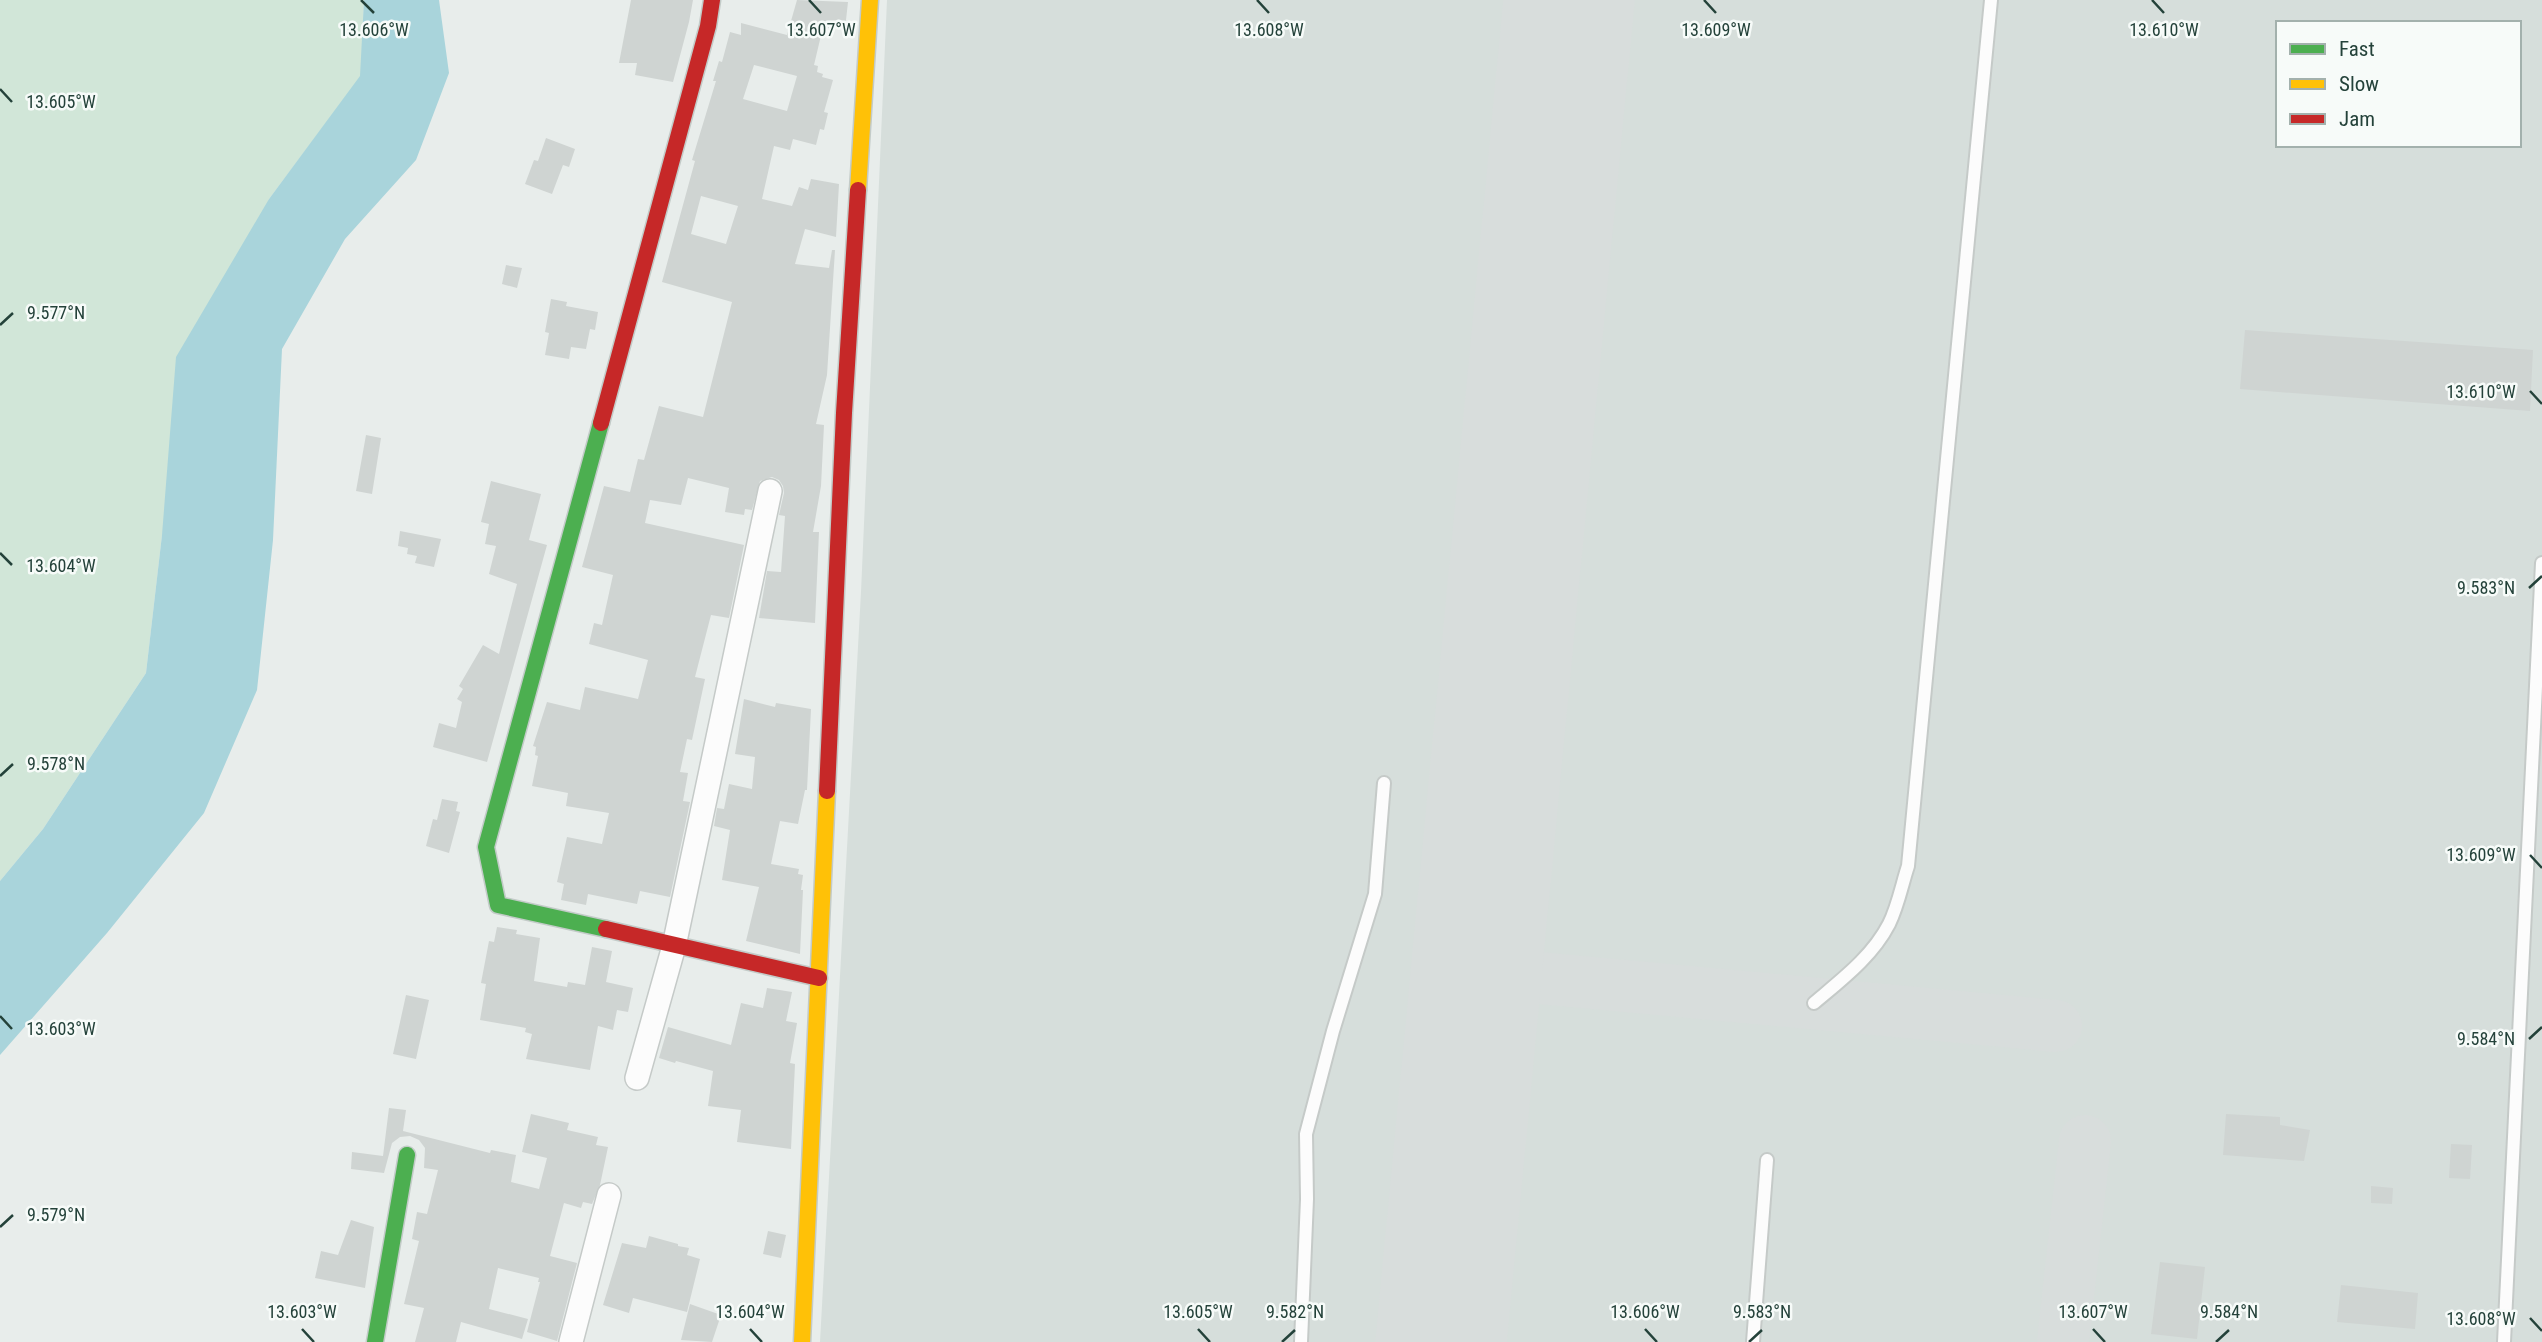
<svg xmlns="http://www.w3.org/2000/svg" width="2542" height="1342" font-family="'Roboto Condensed',sans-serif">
<rect width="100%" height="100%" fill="#e8edeb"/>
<path fill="#d6dedb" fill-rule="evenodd" d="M887,0H2542V1342H820L861,592ZM2278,23H2519V145H2278Z"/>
<path fill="#d1e6d8" d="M0,0H364L361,76L269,199L162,535L146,673L43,829L0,881Z"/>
<path fill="#a9d4db" d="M364,0H439L449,73L416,160L345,239L282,349L273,540L257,690L204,813L107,933L0,1055V881L43,829L146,673L162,535L176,357L269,199L360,76Z"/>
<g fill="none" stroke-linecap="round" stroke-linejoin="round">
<path stroke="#d8dddc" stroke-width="52" d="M1475,972L2056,1026
M2063,1342L2085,1141"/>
<path stroke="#d8dddc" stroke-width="131" d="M1441,1342L1569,0"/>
</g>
<path fill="#cfd4d2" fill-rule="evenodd" d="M631,0H693L689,22L673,82L635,75L637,63H619Z
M797,0L848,2L845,29L823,27L814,65L818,66L817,72L823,74L822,77L833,80L824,112L828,113L824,130L820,129L816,145L793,139L790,150L774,146L762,199L792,206L799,187L808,190L811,179L839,184L836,237L805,229L795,264L829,268L832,250H835L827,375L816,424L824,425L821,486L813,532H819L815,623L759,618L767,571L781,572L785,516L779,515L784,493L783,486L779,480L772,477L760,481L752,510L745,509L744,515L725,512L729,488L688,478L681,505L650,500L645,523L744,545L729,618L711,615L695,677L705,679L692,740L687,739L680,772L688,773L683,801L690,802L670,897L640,891L637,904L588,894L586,905L561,900L564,884L557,882L567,837L602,844L609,813L566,806L568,793L532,786L538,756L535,755L536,747L533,746L547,702L580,710L585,687L638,699L648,660L589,644L594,623L602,625L613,575L582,567L604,486L630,492L638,459L644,460L659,406L703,417L732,302L662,282L695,161L692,160L716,81H713L719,61L722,62L730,32L741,35V23L787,35ZM754,65L797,76L787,111L743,99ZM701,196L738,206L726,244L691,234Z
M546,138L575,149L569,167L563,165L552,194L525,184L534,160L538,161Z
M506,265L522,268L517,288L502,284Z
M551,299L567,302L566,306L598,312L595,330L590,329L586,349L571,347L569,359L545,355L549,333L545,332Z
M2245,330L2533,350L2530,411L2240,389Z
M366,435L381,438L372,494L356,491Z
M491,481L541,494L529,540L547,545L487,762L433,747L439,723L456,728L462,702L457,699L463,689L459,686L483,645L499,654L517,584L489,574L496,546L485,544L489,524L481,522Z
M400,531L441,539L434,567L415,563L417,556L407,554L408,548L398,546Z
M744,699L775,707L776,703L811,709L807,790H805L798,824L780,821L771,864L799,869L798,874L803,875L801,890H803L800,954L746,941L759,887L722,880L730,830L714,826L717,808L724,809L729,784L752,789L755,757L735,754Z
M442,799L458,802L456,811L460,812L449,853L426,846L433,819L437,820Z
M497,927L517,930L516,934L540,938L534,981L567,987L568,982L585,985L592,947L612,951L606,982L633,988L628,1012L617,1010L613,1030L598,1026L590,1070L526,1059L532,1034L525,1032L526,1028L480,1020L486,984L481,983L489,941L494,942Z
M767,988L792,992L786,1021L797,1023L790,1063L795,1064L791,1149L737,1142L741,1110L708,1106L713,1071L676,1061L675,1063L659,1058L668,1027L731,1045L741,1003L763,1008Z
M406,995L429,1000L416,1059L393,1054Z
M389,1108L406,1110L403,1131L490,1153L491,1150L516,1155L511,1182L539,1189L547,1158L522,1152L531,1114L569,1123L567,1130L598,1137L596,1145L608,1147L600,1185L592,1204L583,1202L581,1208L564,1203L550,1256L577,1263L557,1341L527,1332L540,1282H538L539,1278L498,1268L489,1309L528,1319L522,1339L461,1322L456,1342H415L424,1308L404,1304L419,1241L412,1239L417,1212L427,1214L438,1170L424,1168L425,1148L419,1140L410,1136L400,1137L392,1143L384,1173L351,1169L352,1152L383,1156Z
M2226,1114L2280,1117V1125L2310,1130L2304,1161L2223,1155Z
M2451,1144L2472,1145L2470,1179L2449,1178Z
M2371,1186L2393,1188L2392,1204L2371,1203Z
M351,1220L374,1227L365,1288L315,1278L321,1251L338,1255Z
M768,1231L786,1235L781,1258L763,1254Z
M649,1236L678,1244V1246L689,1248L687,1255L700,1259L687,1312L633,1298L629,1313L603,1305L622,1243L646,1248Z
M2160,1262L2205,1267L2197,1339L2151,1334Z
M2341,1285L2418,1293L2415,1329L2337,1322Z
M690,1304L721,1315L712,1342L681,1340Z"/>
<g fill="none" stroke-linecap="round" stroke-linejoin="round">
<g stroke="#c5cac8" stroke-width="16">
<path id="lane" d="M1814,1003C1841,980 1872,957 1889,924C1898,906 1902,884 1908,866L1991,0
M1301,1342L1307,1199L1306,1134L1333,1031L1375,894L1384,783
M1753,1342L1767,1160
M2504,1342L2542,563"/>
</g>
<g stroke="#c5cac8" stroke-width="26">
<path id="street" d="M637,1078L674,946L770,491
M571,1342L609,1195"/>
</g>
<g stroke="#c3cbc8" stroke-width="19">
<path id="fast" d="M601,423L486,847L498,905L606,929
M375,1342L407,1155"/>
</g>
<g stroke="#c3cbc8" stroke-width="19">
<path id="slow" d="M858,190L870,0
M802,1342L827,791"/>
</g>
<g stroke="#c3cbc8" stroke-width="19">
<path id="jam" d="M601,423L708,26L712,0
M827,791L844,413L858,190
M606,929L819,978"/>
</g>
<use href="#lane" stroke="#fcfcfc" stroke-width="12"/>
<use href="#street" stroke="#fcfcfc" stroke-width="23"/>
<use href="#fast" stroke="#4caf50" stroke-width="16"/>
<use href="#slow" stroke="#ffc107" stroke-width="16"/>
<use href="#jam" stroke="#c62828" stroke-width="16"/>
</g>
<path fill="none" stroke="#24423a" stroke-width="2.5" d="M361,0L374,13M809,0L821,13M1257,0L1269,13M1704,0L1716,13M2152,0L2164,13M0,89L12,102M0,325L13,313M2530,391L2542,404M0,553L12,565M2529,588L2542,576M0,776L13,764M2530,855L2542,868M0,1016L12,1029M2529,1039L2542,1027M0,1227L13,1215M2530,1318L2542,1331M302,1329L314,1342M750,1329L762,1342M1198,1329L1210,1342M1645,1329L1657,1342M2093,1329L2105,1342M1282,1342L1295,1330M1749,1342L1762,1330M2216,1342L2229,1330"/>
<g font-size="18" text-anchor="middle" fill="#24423a" stroke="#f7fbf9" stroke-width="5" stroke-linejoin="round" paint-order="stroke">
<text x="374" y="36">13.606°W</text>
<text x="821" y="36">13.607°W</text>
<text x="1269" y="36">13.608°W</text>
<text x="1716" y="36">13.609°W</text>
<text x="2164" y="36">13.610°W</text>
<text x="61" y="108">13.605°W</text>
<text x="56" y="319">9.577°N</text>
<text x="2481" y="398">13.610°W</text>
<text x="61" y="572">13.604°W</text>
<text x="2486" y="594">9.583°N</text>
<text x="56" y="770">9.578°N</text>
<text x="2481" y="861">13.609°W</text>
<text x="61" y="1035">13.603°W</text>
<text x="2486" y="1045">9.584°N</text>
<text x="56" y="1221">9.579°N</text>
<text x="302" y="1318">13.603°W</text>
<text x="750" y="1318">13.604°W</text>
<text x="1198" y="1318">13.605°W</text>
<text x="1645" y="1318">13.606°W</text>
<text x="2093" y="1318">13.607°W</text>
<text x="1295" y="1318">9.582°N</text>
<text x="1762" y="1318">9.583°N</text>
<text x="2229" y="1318">9.584°N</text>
<text x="2481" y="1325">13.608°W</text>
</g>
<rect x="2276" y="21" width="245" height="126" fill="#f7fbf9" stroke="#a3b1ad" stroke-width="2"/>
<rect x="2290" y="44" width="35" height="10" fill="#4caf50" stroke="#a3b1ad" stroke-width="2"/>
<text x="2339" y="56" font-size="21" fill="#24423a">Fast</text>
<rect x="2290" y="79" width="35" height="10" fill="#ffc107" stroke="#a3b1ad" stroke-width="2"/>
<text x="2339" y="91" font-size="21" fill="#24423a">Slow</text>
<rect x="2290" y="114" width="35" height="10" fill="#c62828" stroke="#a3b1ad" stroke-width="2"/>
<text x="2339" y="126" font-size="21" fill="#24423a">Jam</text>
</svg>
